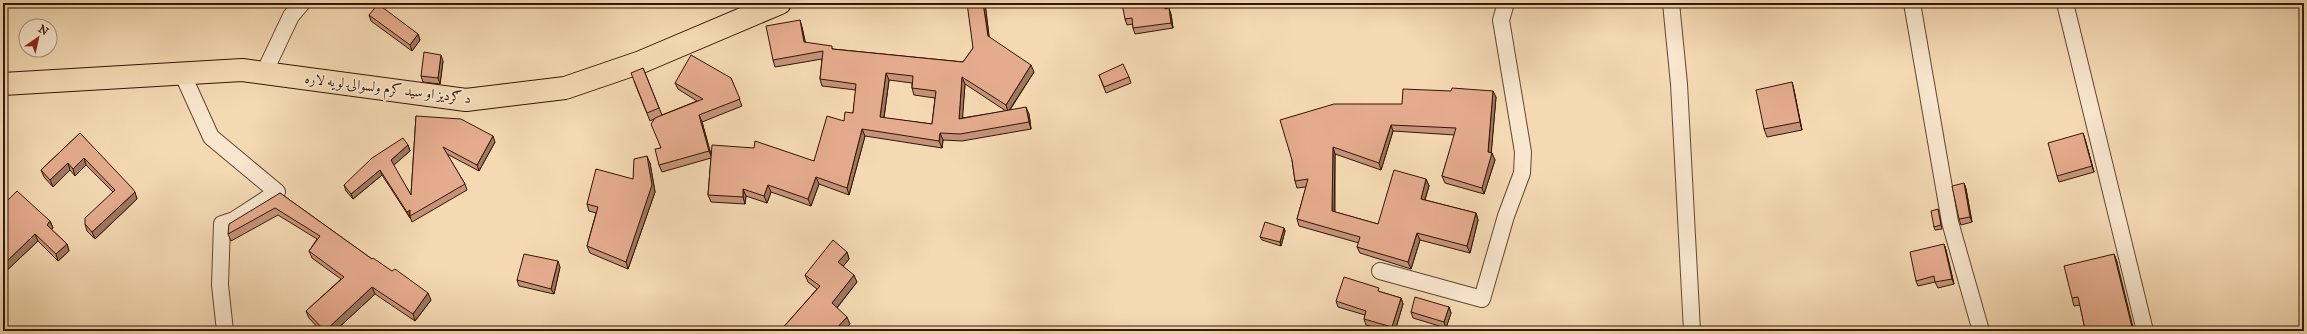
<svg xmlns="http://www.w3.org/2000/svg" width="2307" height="334" font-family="'IM FELL Great Primer',Amiri,serif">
<rect width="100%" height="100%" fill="#f4d9b3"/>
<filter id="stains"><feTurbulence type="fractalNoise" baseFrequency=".005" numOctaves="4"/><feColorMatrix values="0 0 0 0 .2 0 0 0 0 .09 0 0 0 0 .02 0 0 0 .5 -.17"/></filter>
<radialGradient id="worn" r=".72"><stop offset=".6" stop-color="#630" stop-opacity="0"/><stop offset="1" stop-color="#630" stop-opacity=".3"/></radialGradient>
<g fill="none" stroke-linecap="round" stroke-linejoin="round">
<g stroke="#62472d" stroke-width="18">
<path id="minor" d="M1671,3L1679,84L1692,331
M1912,3L1950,222L1981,331
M2065,3L2145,331
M182,73L211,137L277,192L234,220L222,224L220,285L225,331
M264,73L291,16L302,3
M1380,271L1482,299L1506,216L1522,173L1523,152L1501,20L1506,3"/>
</g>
<g stroke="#321600" stroke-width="24">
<path id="trunk" d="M3,84L242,70L466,100L565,88L641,62L780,3"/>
</g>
<use href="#minor" stroke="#f8e6ce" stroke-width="16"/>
<use href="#trunk" stroke="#f4d9b3" stroke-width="22"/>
</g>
<path fill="#c5937a" stroke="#321600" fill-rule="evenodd" d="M985,3L989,38L1034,72L1010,110L1029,114L1031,129L962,141L943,140L942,148L865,136L849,195L819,184L811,206L771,192L767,203L746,196L745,204L711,202L708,195L711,158L662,172L659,165L661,148L654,119L650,121L634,81L643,68L662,115L697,101L678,89L675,83L731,78L742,106L702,122L711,155L814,161L844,121L853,113L856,90L822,86L820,79L822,59L775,67L773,60L802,27L805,43L833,49L963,62L973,48ZM889,80L912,83V88L914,95L935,98L932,124L884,118ZM965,84L1006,111L962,118Z
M2161,3H2176L2163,7Z
M1166,9L1171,14L1173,28L1135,34L1133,28V24L1127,25L1125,19Z
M369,15L418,34L420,40L412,51L371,21Z
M443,61L440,84L423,82L421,76Z
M1099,75L1129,77L1131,83L1106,93Z
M1792,82L1794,90L1802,130L1767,137L1764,129Z
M1496,97L1491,153L1495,160L1484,194L1445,183L1442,176L1455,135L1393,131L1381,170L1335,154V212L1378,224L1426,179L1429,186L1425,200L1476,213L1478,220L1470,253L1420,240L1411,269L1360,253L1357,247L1359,243L1299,226L1297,219L1306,187L1297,188L1295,181L1292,160L1402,104Z
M416,116L495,142L479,171L447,154L465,184L467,190L412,222L410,217V218L382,175L353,199L346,191L344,185L408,145L410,151L393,165L411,195Z
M80,133L137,199L95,239L87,231L85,224L113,192L86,165L75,176L70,170L53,187L44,177L41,170Z
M2085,139L2094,172L2059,182L2057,176Z
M650,163L655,192L628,269L590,253L587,246L596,213L589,211L587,204L633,179Z
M1964,183L1966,189L1972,222L1961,225L1959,219Z
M280,193L372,259L431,300L415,321L375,294L335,331H321L309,318L306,311L341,279L312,258L309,251L317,239L278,215L231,241L228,234Z
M3,205L50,221L53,228L51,229L67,244L69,251L58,261L38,241L3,274Z
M1938,209L1942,229L1935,230L1934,227Z
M1284,228L1285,231L1281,246L1262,240L1260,237Z
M1944,244L1946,250L1954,284L1938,288L1935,282L1918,286L1916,281Z
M847,252L849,259L843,266L857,282L837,308L850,324L843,331H780L817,289L808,282L805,275Z
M2114,254L2117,262L2085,329L2080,305L2074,306L2072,298Z
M560,267L554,294L519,286L517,280Z
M1381,292L1401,298L1403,304L1395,331H1388L1366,325L1364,319L1365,315L1338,307L1336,301Z
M1449,307L1451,313L1446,328L1413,318L1411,312Z"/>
<path fill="#a07863" stroke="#321600" d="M983,3H985L990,43L988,36Z
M1164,3H1165L1167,15L1165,9Z
M1169,8L1171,14L1173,28L1171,23Z
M800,20L802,27L807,49L804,42Z
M418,34L420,40L412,51L410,45Z
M441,55L443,61L440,84L438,78Z
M1031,65L1034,72L1008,112L1006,105Z
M886,73L889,80L883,124L880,117Z
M962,77L965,84L962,126L959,119Z
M1792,82L1794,90L1802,130L1800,122Z
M1493,91L1496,97L1491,156L1492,153L1495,160L1484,194L1482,188L1488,152Z
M1026,107L1029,114L1031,129L1029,122Z
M699,115L702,122L712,158L709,151Z
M1391,125L1393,131L1381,170L1379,163Z
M862,129L865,136L849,195L847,188Z
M940,133L943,140L942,148L939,141Z
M2083,133L2085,139L2094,172L2092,166Z
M493,136L495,142L479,171L477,165Z
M408,145L410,151L393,166L391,160Z
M1333,147L1335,154L1334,218L1332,211Z
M647,156L650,163L655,192L628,269L626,262Z
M84,158L86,165L75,176L73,169Z
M68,163L70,170L53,187L50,180Z
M380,170L382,175L353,199L351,194Z
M816,177L819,184L811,206L808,199Z
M1426,179L1429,186L1423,205L1421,199Z
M1964,183L1966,189L1972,222L1970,217Z
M768,185L771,192L767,203L764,196Z
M743,189L746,196L745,204L743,197Z
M135,192L137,199L95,239L92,232Z
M410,210V218L407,212Z
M1476,213L1478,220L1470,253L1467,246Z
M50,221L53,228L49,232L47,225Z
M1284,228L1285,231L1281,246L1280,242Z
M1417,233L1420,240L1411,269L1408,262Z
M35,234L38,241L3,274V265Z
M67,244L69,251L58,261L56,254Z
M1944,244L1946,250L1954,284L1952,279Z
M847,252L849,259L841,269L838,262Z
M2114,254L2117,262L2134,331H2133Z
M558,261L560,267L554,294L551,289Z
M854,275L857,282L835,310L832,303Z
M372,287L375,294L335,331H325Z
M428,293L431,300L415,321L413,314Z
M1401,298L1403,304L1395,331H1394L1392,327Z
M1449,307L1451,313L1446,328L1444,322Z
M847,317L850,324L843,331H834Z
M821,328L823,331H818Z"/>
<path fill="#e5ab8e" stroke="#321600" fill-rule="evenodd" d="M967,3H983L988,36L1031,65L1006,105L962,77L959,119L1026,107L1029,122L960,134L940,133L939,141L862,129L847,188L816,177L808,199L768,185L764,196L743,189V197L708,195L712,145L754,148L755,141L814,161L827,116L844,121L845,112L853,113L856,84L820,79L823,51L773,60L766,26L800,20L804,42L832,46V49L963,62L973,48ZM886,73L913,76L912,88L936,91L932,124L880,117Z
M1128,3H1164L1165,9L1169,8L1171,23L1133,28L1132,18L1125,19L1122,4Z
M378,4L418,34L410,45L369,15Z
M424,52L441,55L438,78L421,76Z
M691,55L731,78L740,99L699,115L709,151L659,165L655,149L661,148L651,124L655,118L703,99L675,83Z
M1123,64L1129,77L1104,87L1099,75Z
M643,68L659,108L647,113L631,73Z
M1792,82L1800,122L1764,129L1756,90Z
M1452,88L1493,91L1488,152L1492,153L1482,188L1442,176L1456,128L1391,125L1379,163L1333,147L1332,211L1378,224L1394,170L1426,179L1421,199L1476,213L1467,246L1417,233L1408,262L1357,247L1360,237L1297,219L1308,179L1295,181L1292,160L1280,120L1334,104H1402L1403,89L1451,91Z
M416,116L461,119L493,136L477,165L443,147L465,184L410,216V210L407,212L380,170L351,194L344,185L372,158L403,138L408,145L391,160L411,195Z
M80,133L132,188L135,192L92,232L85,224V218L115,190L84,158L73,169L68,163L50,180L41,170Z
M2083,133L2092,166L2057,176L2048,143Z
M647,156L652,185L626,262L587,246L598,207L587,204L596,169L633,179L634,159Z
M1964,183L1970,217L1959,219L1952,186Z
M17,191L50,221L47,225L67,244L56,254L35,234L3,265V205Z
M280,193L372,259L373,258L392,271L395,269L428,293L413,314L372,287L325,331L306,311L344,277L309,251L320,236L275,208L228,234L229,224Z
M1938,209L1941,225L1934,227L1931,211Z
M1265,222L1284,228L1280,242L1260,237Z
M833,240L847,252L838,262L854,275L832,303L847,317L834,331H825L821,328L818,331H780L820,286L805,275Z
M1944,244L1952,279L1935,282L1934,276L1916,281L1910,252Z
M524,254L558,261L551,289L517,280Z
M2114,254L2133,331H2075L2085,329L2078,297L2072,298L2064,266Z
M1344,277L1379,288L1378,291L1401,298L1392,327L1364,319L1366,311L1336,301Z
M1415,297L1449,307L1444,322L1411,312Z"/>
<g text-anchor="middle" stroke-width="3.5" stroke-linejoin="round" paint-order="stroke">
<g font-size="14" fill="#321600" stroke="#f8e6ce">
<text transform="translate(388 88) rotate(7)" y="5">د ګردیز او سید کرم ولسوالۍ لویه لاره</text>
</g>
</g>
<rect width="2307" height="334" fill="none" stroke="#f4d9b3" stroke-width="16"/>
<rect x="4" y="4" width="2299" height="326" fill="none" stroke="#321600" stroke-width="2"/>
<rect x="8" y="8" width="2291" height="318" fill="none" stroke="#321600"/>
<g transform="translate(38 38) rotate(34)"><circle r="19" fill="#f8e6ce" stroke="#a9937c"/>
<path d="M0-3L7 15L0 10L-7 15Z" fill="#8f2418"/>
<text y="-6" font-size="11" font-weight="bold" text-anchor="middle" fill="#321600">N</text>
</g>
<rect width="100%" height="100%" filter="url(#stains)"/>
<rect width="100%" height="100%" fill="url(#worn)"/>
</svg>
